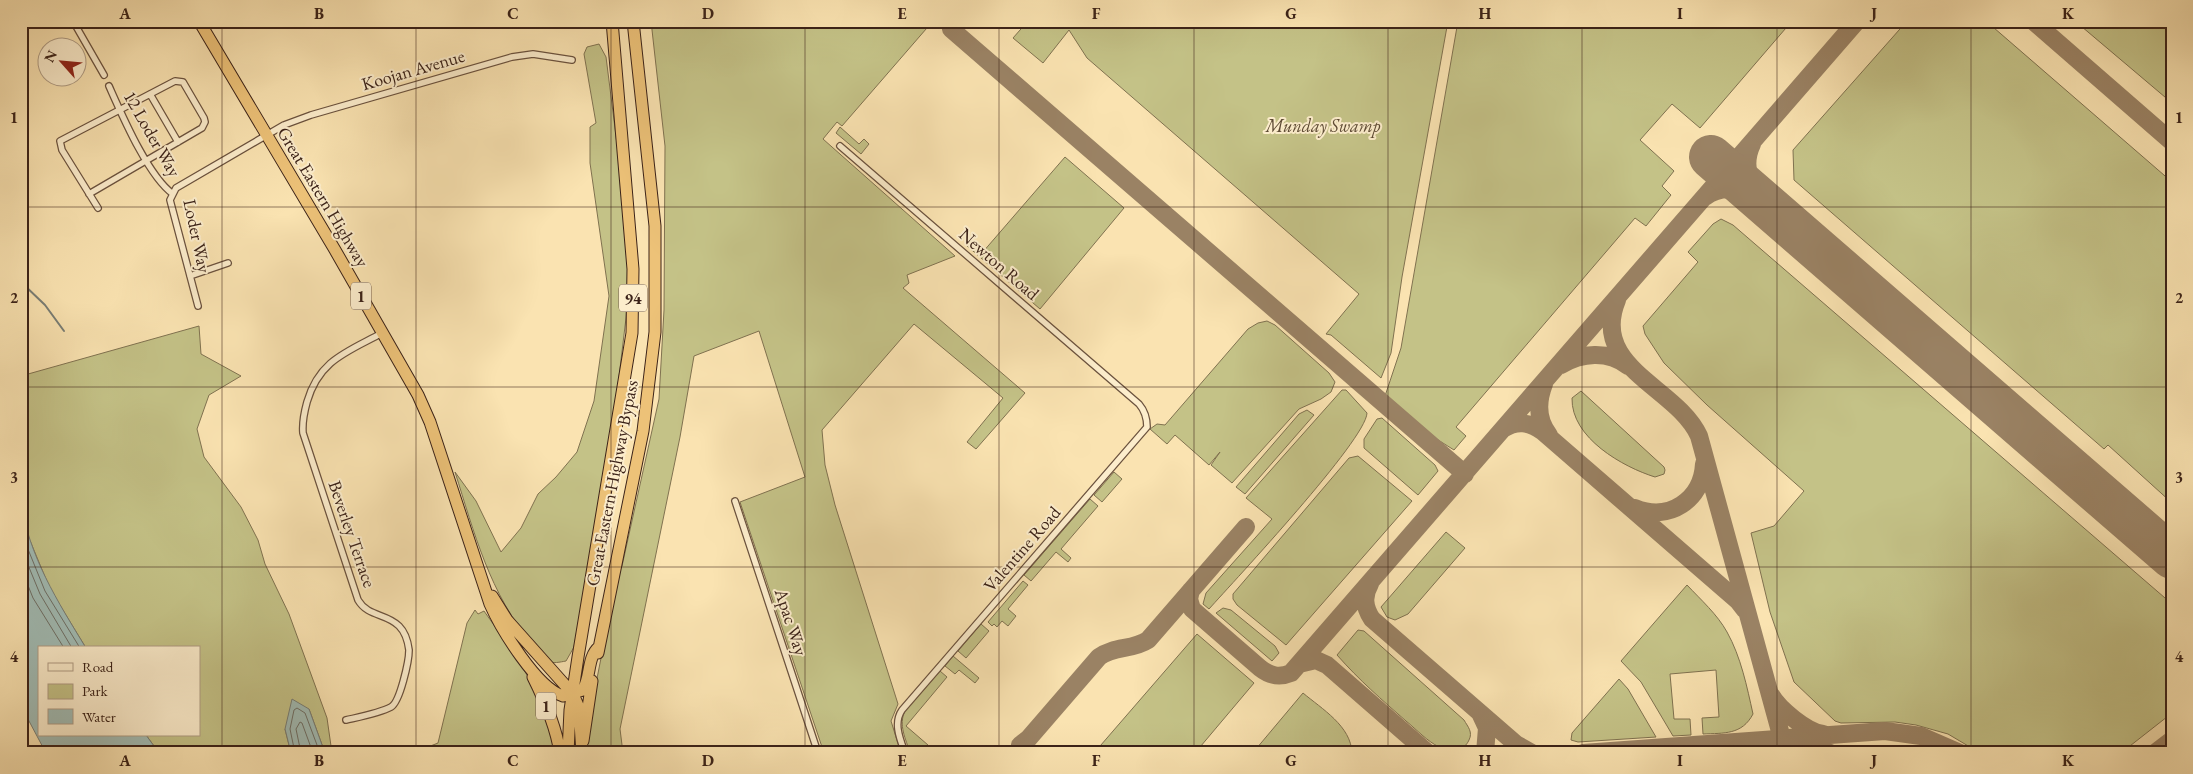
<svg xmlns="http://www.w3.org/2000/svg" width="2193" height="774" font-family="'EB Garamond',serif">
<rect width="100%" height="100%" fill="#fae3b1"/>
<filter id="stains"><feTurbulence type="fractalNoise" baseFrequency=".004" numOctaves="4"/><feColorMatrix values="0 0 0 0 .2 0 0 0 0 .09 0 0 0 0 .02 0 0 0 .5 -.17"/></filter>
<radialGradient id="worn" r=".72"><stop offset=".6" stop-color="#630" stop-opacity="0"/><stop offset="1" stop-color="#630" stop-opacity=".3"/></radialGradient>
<path fill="#c4c287" stroke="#807250" d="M651,21H933L842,126L837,122L823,139L955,256L907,275L909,283L903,288L1025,393L976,449L967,442L1003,398L914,324L822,430L825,465L835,505L898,704L891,721L901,753H824L740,502L805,477L759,331L694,356L680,437L620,729L623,753H587L589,719L618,572L622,566L659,399L664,310L665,146Z
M1028,21H1448L1402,277L1391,353L1381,378L1331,335L1326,334L1359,294L1087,58L1069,30L1043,63L1013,38Z
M1458,21H1792L1700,128L1672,104L1640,140L1674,171L1662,186L1671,195L1646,226L1635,218L1456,427L1466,436L1454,450L1435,438L1385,396L1401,348Z
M1907,21H1986L2172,182V503L2108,445L2104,449L1794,180L1793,150Z
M2075,21H2172V103Z
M599,44L606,57L626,215L629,277L626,318L613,427L574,647L566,661C560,662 553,664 547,661C542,657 536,648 532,643C490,595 474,532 455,472L476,501L501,552L521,528L538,494L556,477L577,452L594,401L609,296L590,163V127L596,123L584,54L587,47Z
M840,127L859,144L864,139L869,144L861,154L836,133Z
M1065,157L1124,208L1040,309L966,245L968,241L982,253Z
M1721,219L1733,225L2172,604V713L2121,753H1980L1948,734L1916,725L1895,722L1841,723L1835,721L1794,682L1770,612L1751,533L1774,526L1804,491L1707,405L1664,363L1645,334L1643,326L1698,262L1688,252L1713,224Z
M1267,321L1275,325L1329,373L1335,382L1331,392L1321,399L1299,409L1232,483L1211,465L1220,452L1209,465L1175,435L1167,444L1150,429L1157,424L1165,425L1248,329L1258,323Z
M199,326L201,354L241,376L209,395L197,429L204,457L241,507L258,540L265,564L289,614L327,718L332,753H325L309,709L285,729L291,753H159L146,735H199V648H86L50,589L24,526L21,501V376Z
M1342,390H1346L1367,413C1366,440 1235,580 1209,609L1203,604L1206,593L1272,519L1246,498Z
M1581,391L1664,467L1665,470L1664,474L1655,477C1623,467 1571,438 1572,398Z
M1307,410L1314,415L1245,494L1236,487L1299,414Z
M1382,418L1435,465L1438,471L1418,495L1364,448V439L1377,419Z
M1358,456L1412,501L1286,645L1237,605L1233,599V594L1349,458Z
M1114,472L1122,479L1102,502L1094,495Z
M1090,499L1098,506L1061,549L1071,558L1068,562L1056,552L1031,581L1024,575Z
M1446,532L1465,548L1408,614L1395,620L1387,617L1381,607Z
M1023,581L1028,585L1008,609L1016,616L1008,626L1002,621L997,627L994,624L992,626L988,622Z
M1687,585C1701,600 1717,614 1727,632C1741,657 1747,687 1753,714C1742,735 1724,733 1703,734L1702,718L1719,717L1716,670L1670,674L1674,719H1690L1691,735L1673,736L1641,682L1621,661Z
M1223,608L1231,610L1275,646L1279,653L1272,661L1216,613Z
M475,610L478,614L484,611C515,655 549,699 555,753H413L438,743L467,623Z
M981,624L989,631L966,658L958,651Z
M1358,630L1364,631L1464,720C1468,727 1473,732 1469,740C1464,752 1449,752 1439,747C1427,741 1417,730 1406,721C1382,700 1359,680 1337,655Z
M1197,634L1254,683L1195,753H1094Z
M953,656L979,678L975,683L959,670L955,674L945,666Z
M940,671L947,677L906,726L928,745L930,750L910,753C906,739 898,725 905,711Z
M1619,679L1628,689L1656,737L1578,742L1571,740L1572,733Z
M1303,693C1322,709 1351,726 1352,753H1255L1256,749Z"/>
<path fill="#a1bcb5" stroke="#787e76" d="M21,501C28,555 58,602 86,648H39V735H146L159,753H46L21,706Z
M292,699L309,709L325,753H291L285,729Z"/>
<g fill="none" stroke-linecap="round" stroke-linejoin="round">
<path stroke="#6e6f66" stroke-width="1" d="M21,532L45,591L80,648
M21,548L40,594L72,648
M21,568L33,598L64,648
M295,753L290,729L294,710L297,708L305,713L320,753
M301,753L296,729L300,722L302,723L313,753"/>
<path stroke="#787e76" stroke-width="2" d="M21,282L45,305L64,331"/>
<path stroke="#9a8264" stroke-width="18" d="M2033,21L2172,142
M951,29L1465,474
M1752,144C1741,167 1751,187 1766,205
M1705,197C1724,183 1745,190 1762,202
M1617,300C1589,368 1677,387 1699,436L1786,753
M1561,365C1581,353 1608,350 1628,366
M1544,384C1537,402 1537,420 1549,435
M1503,429C1517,420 1529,422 1542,431L1738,601L1745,610
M1635,508C1669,522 1702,500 1704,464
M1370,584C1363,596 1364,607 1372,619L1516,744L1532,753
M1191,590L1189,599L1192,609L1260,668C1270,676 1279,678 1291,673L1857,21
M1299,664L1316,660L1327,665L1428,753
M1771,695C1779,709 1807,732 1823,734
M1480,713L1487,728L1485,753
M1798,739L1830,753
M1020,745L1029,738L1099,657C1114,646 1133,650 1148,640L1246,527
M1583,753L1885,731L1921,736L1960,753
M2155,753L2172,740"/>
<path stroke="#9a8264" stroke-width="44" d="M1711,157L2172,557"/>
<g stroke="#6b523e" stroke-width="8">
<path id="street" d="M73,21L104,75
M109,86C122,115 148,176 173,194
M150,94L178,142
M840,146L1139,404C1145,411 1147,418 1147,427L902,710C893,723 900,739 905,753
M89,194L202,128L205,122L204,118L183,82L175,81L60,141L62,150L98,208
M190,276L228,263
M198,306L170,200L176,188L284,125L311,115L512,57L533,54L572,60
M735,501L818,753
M346,720C359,717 380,713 391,707C400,702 409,661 409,650C408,642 405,632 399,626C386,613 368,617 358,600L303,433C302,422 304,413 307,402C319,360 347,352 382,333"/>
</g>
<g stroke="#3b2218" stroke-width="13">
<path id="highway" d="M199,21L335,250L418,395L430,422L490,604C501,629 537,688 563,696L583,690C591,677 587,657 599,647
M492,596L507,620L573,694L579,708L582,753
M598,653L643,431L655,332V226L633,21
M533,677C545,701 556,726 560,753
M583,741L592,681
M568,753L570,710L578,657L632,333L633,269L612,21"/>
</g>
<use href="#street" stroke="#fcedcc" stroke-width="5.5"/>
<use href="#highway" stroke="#edc278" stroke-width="11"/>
</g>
<path fill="none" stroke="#3b2218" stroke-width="1" stroke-opacity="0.55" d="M222,21V753M416,21V753M611,21V753M805,21V753M999,21V753M1194,21V753M1388,21V753M1582,21V753M1777,21V753M1971,21V753M21,207H2172M21,387H2172M21,567H2172"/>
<g text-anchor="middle" stroke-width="4" stroke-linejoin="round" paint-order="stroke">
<g fill="#fcedcc" stroke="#755f4e" stroke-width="1">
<rect x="351" y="282.5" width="20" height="27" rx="4"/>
<rect x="619" y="284.5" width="28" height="27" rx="4"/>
<rect x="536" y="692.5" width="20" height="27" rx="4"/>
</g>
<g font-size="16" font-weight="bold" fill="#3b2218">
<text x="361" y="302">1</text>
<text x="633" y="304">94</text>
<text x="546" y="712">1</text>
</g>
<g font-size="18" fill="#3b2218" stroke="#fcedcc">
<text transform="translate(413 70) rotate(-16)" y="6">Koojan Avenue</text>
<text transform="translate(152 134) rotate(60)" y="6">12 Loder Way</text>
<text transform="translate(323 197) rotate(59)" y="6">Great Eastern Highway</text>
<text transform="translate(197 236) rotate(78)" y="6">Loder Way</text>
<text transform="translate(999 264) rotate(41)" y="6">Newton Road</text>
<text transform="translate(612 483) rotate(-79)" y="6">Great Eastern Highway Bypass</text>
<text transform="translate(352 534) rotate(71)" y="6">Beverley Terrace</text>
<text transform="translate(1022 549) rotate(-49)" y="6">Valentine Road</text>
<text transform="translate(791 622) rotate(72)" y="6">Apac Way</text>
</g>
<g font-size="18" font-style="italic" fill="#5d4a34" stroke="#fcedcc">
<text x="1323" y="132">Munday Swamp</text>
</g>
</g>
<rect width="2193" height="774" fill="none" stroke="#fae3b1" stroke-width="55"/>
<rect x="38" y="646" width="162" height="90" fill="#fcedcc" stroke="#af9c84"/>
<rect x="48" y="663" width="25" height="8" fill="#fcedcc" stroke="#af9c84"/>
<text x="82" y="672" font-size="15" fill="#3b2218">Road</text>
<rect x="48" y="684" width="25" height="15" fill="#c4c287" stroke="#af9c84"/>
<text x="82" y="696" font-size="15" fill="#3b2218">Park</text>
<rect x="48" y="709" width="25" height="15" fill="#a1bcb5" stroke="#af9c84"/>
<text x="82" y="722" font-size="15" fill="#3b2218">Water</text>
<g transform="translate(62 62) rotate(297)"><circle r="24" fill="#fcedcc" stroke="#af9c84"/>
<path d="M0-4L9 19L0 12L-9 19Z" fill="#8f2418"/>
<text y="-8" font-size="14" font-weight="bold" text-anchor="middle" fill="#3b2218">N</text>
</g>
<rect x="28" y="28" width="2138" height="718" fill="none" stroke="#3b2218" stroke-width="2"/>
<g font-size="16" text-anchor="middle" font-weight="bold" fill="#3b2218">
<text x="125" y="19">A</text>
<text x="319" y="19">B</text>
<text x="513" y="19">C</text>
<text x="708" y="19">D</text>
<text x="902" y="19">E</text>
<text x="1096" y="19">F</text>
<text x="1291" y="19">G</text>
<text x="1485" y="19">H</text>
<text x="1680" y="19">I</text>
<text x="1874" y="19">J</text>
<text x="2068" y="19">K</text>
<text x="14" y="123">1</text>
<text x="2179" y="123">1</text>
<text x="14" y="303">2</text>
<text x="2179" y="303">2</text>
<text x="14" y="483">3</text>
<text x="2179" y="483">3</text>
<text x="14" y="662">4</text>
<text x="2179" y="662">4</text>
<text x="125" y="766">A</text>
<text x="319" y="766">B</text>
<text x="513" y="766">C</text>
<text x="708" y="766">D</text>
<text x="902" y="766">E</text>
<text x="1096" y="766">F</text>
<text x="1291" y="766">G</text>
<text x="1485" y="766">H</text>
<text x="1680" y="766">I</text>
<text x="1874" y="766">J</text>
<text x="2068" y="766">K</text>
</g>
<rect width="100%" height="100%" filter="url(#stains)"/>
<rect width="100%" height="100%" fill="url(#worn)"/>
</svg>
